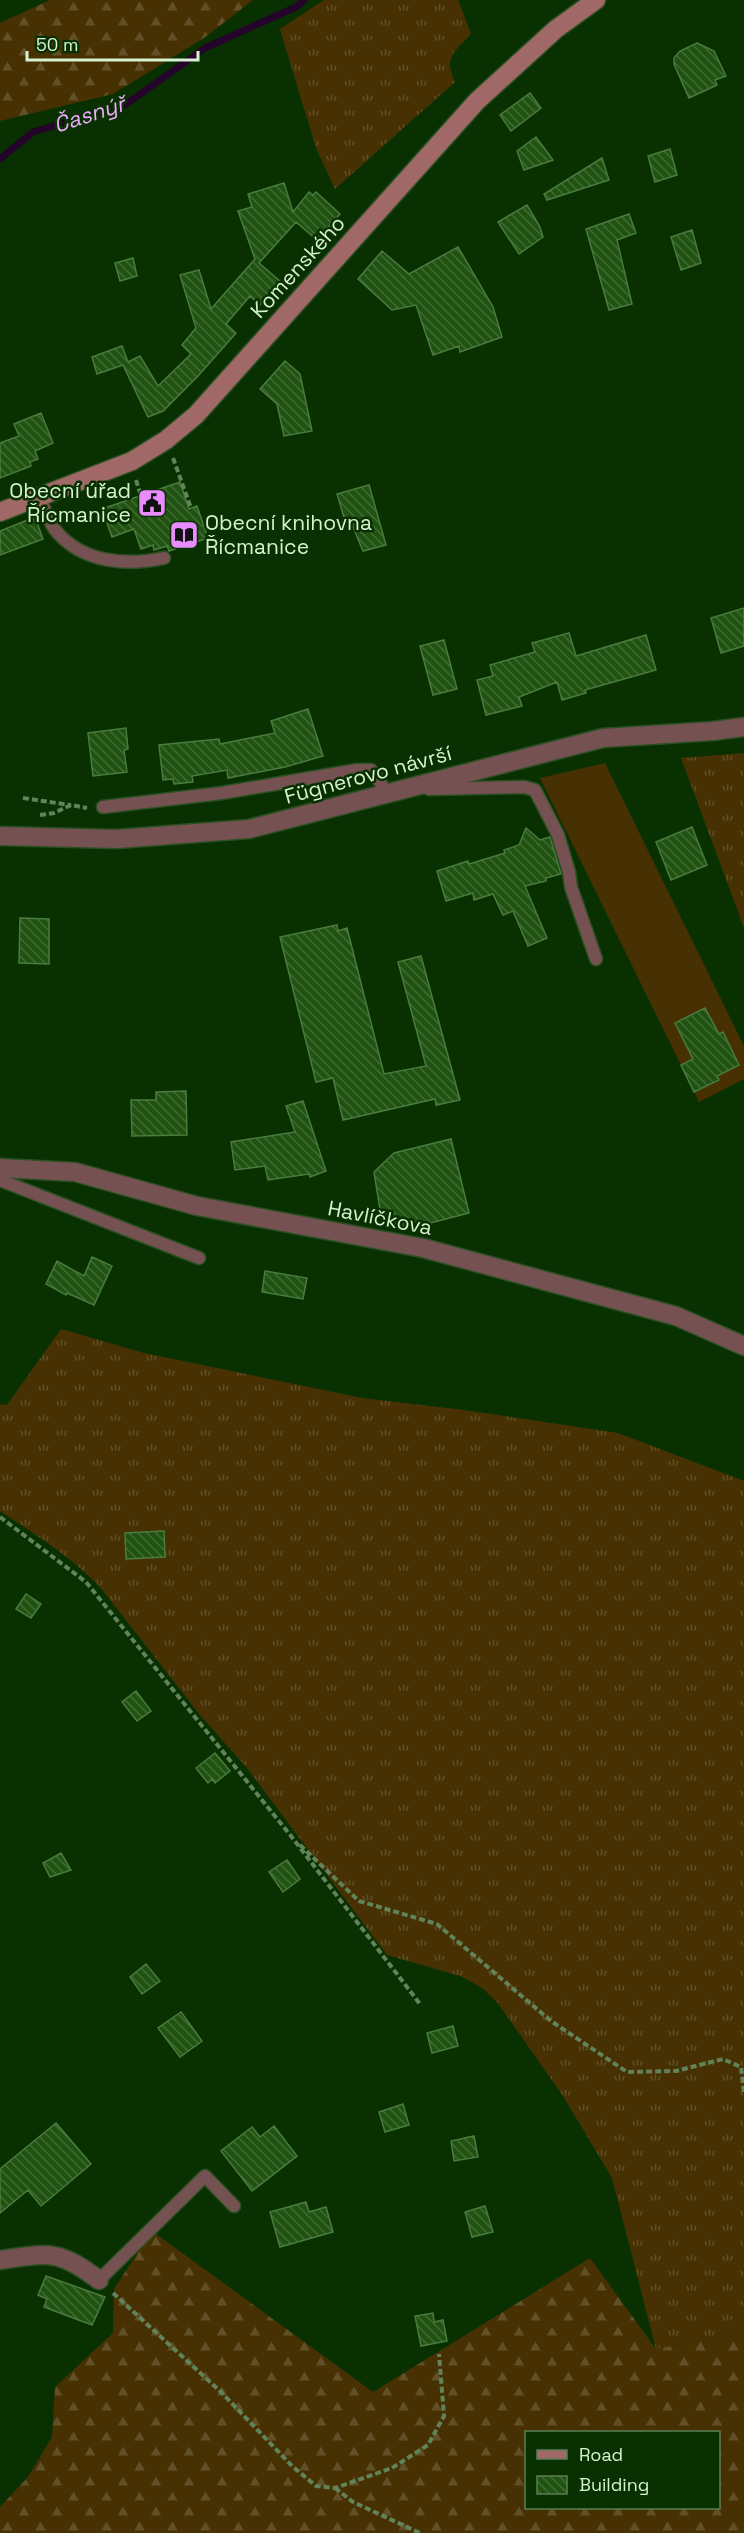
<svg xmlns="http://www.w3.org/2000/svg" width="744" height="2533" font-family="'Space Grotesk',sans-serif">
<defs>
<pattern id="grass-tufts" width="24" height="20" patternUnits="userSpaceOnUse" patternTransform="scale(1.5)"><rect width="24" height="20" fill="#473103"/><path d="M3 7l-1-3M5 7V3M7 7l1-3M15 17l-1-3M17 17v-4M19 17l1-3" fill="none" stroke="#614f27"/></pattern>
<pattern id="forest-firs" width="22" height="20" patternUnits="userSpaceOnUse" patternTransform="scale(1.5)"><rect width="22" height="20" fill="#473103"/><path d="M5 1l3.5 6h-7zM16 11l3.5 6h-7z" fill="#614f27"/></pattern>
<pattern id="building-back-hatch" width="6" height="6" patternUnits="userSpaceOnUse" patternTransform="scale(1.5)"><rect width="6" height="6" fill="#205212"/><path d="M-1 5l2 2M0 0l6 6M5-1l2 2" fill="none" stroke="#406b33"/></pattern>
</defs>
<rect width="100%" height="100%" fill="#093001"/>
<path fill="url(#grass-tufts)" d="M324,0H458L471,34C454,53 443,56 455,82L335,189L316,148L280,29Z
M744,753V928L681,758Z
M61,1329L144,1353L362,1398L464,1410L618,1433L744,1481V2331L656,2349L612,2178L563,2096L497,2002L481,1987L460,1976L387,1955L247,1768L200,1715L100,1587C71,1557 35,1534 0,1511V1404L7,1405Z"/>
<path fill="url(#forest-firs)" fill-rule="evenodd" d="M50,0H253L204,38L113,94L0,121V23Z
M152,2231L373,2392L590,2258L656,2349L744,2331V2533H0V2507L28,2477L52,2437L55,2387L113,2333L114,2289ZM526,2432H718V2508H526Z"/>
<path fill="#473103" d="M605,763L744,1046V1079L699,1102L540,778Z"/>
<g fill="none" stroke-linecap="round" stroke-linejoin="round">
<path stroke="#24042b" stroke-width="7" d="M0,159L33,132L125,105L205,48L296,7L304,0"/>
</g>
<path fill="url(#building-back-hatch)" stroke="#497c3d" stroke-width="1.5" d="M697,43L714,51L726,76L715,80L717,85L689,98L674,64V58L680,51Z
M530,93L541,108L511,131L500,115Z
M536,137L553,160L524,170L517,151Z
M670,149L677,175L655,182L648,156Z
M602,158L609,180L547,200L544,194Z
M284,183L293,212L309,192L313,195L316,192L340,214L317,240L296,222L259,263L281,282L260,305L250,296L226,324L236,333L198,376L163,411L148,417L123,365L97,374L92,357L122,346L128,362L140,356L158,386L191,354L182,345L196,328L180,275L199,270L211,309L255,259L238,211L252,207L248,194Z
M527,205L540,227L543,237L519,254L498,222Z
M629,214L636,233L617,240L632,304L609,310L586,229Z
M692,230L701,263L681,270L671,237Z
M458,247L493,307L502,337L460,352L459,346L433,355L416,305L392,310L358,279L382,251L409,274Z
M133,258L137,276L120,281L115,263Z
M285,361L300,374L312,431L284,436L277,404L260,389Z
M41,413L53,443L35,451L38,459L30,462L31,466L0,478V443L19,436L14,424Z
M180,482L189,509L197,506L208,538L169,551L167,546L154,550L153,545L141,549L134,529L112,537L102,509Z
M369,485L386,545L363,551L351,522L346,524L337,494Z
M35,517L43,539L0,555V531Z
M744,608V646L721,653L711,618Z
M569,633L576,656L646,635L656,670L585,690L586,693L562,700L557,682L519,697L522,706L486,715L477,680L493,676L490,665L535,652L532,643Z
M444,640L457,689L433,695L420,646Z
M308,709L323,756L285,767L228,778L227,770L192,776L193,782L174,784L173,779L163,780L159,745L219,739L220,744L275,733L271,721Z
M126,728L128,749L124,750L127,772L93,776L88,733Z
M692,827L707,865L671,880L656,842Z
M526,828L540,840L550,837L561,874L546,878V881L525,886L547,938L528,946L513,911L503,915L493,894L474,900L473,893L446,901L437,871L468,861L469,864L505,853L504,850L519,845Z
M20,918L49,919V964L19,963Z
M337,925L338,931L347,928L384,1074L426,1066L398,962L421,956L460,1100L436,1105L435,1099L343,1120L333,1078L316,1082L280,937Z
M705,1008L719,1034L723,1032L739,1065L717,1076L719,1080L694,1092L681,1065L693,1059L675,1023Z
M186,1091L187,1135L132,1136L131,1100H156V1092Z
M303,1101L326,1171L310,1177L309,1174L268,1180L265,1166L235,1170L231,1142L295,1132L286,1106Z
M451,1139L469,1213L411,1228L382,1222L374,1172L394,1153Z
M92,1257L112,1266L94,1305L67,1293L66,1295L46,1284L57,1261L84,1276Z
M265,1271L307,1278L303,1299L262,1292Z
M164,1531L165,1557L126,1559L125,1533Z
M26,1594L41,1604L31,1618L16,1609Z
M136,1691L151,1711L137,1721L122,1702Z
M215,1753L230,1771L215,1783L212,1779L208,1783L196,1768Z
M61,1853L71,1870L50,1877L43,1863Z
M287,1860L300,1879L283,1892L269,1872Z
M146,1964L160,1981L142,1994L130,1977Z
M181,2012L202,2041L180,2057L158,2028Z
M453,2026L458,2046L432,2053L427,2033Z
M403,2104L409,2125L385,2132L379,2112Z
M56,2123L91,2164L41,2206L28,2190L0,2213V2169Z
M274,2126L297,2156L252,2191L221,2151L252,2127L260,2137Z
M474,2136L478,2157L454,2161L451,2141Z
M306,2202L309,2212L326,2207L333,2232L280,2247L270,2212Z
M485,2206L493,2232L472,2237L465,2212Z
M46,2276L105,2297L92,2325L44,2307L47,2299L38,2295Z
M433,2313L434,2322L443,2320L447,2341L421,2346L415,2316Z"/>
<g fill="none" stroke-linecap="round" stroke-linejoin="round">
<g stroke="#2a4f22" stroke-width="15">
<path id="lane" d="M39,497C44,507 49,522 56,531C83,563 126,566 164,558
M429,789L524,787L535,790L558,835L569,872L571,887L596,959
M103,807L222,793L357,770H371L381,783L384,794
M0,1180L199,1258
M99,2280L205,2176L234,2206"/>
</g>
<g stroke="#2a4f22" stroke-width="21">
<path id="street" d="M0,836L117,839L249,829L603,738L713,731L744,727
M0,1168L75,1172L197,1206L423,1248L676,1316L744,1346
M0,2260C49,2253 58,2249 99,2280"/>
</g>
<g stroke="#2a4f22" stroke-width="21">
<path id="secondary" d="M0,512L132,461L166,440L196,415L477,101L556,29L596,0"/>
</g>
<path stroke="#61835a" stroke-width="4" stroke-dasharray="6 3" stroke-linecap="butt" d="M173,458L191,508
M136,480L141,496
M23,798L70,805
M40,815L54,813L71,805L87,808
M0,1517L86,1582L291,1836L420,2004
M300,1845L359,1901L437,1924L551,2021L627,2072L676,2071L723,2059L741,2067L744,2093
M113,2293L221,2392L292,2466L316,2486L335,2488L392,2468L428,2445L444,2416L439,2354
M335,2488L353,2502L420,2533"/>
<use href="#lane" stroke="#755151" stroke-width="12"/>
<use href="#street" stroke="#755151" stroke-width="18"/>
<use href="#secondary" stroke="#a16868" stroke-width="18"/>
</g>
<defs>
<g id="civic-square" transform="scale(1.5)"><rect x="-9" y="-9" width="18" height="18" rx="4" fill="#e98dfe" stroke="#093001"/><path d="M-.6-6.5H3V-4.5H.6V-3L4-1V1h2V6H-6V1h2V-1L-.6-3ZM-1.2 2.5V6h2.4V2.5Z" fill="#111"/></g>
<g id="library-square" transform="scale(1.5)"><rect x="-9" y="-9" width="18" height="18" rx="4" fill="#e98dfe" stroke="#093001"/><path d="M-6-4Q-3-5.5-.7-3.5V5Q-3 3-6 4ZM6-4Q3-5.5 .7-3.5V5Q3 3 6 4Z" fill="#111"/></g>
</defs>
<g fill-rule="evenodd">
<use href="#civic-square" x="152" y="503"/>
<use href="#library-square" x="184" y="535"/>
</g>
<g text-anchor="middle" stroke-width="5" stroke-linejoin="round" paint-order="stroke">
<g font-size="21" fill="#d6f2d0" stroke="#093001">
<text transform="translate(298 267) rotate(-48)" y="7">Komenského</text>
<text transform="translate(368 775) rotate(-15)" y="7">Fügnerovo návrší</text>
<text transform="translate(380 1218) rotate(11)" y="7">Havlíčkova</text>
</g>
<g font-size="21" fill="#d6f2d0" stroke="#093001" text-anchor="end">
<text x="131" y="498">Obecní úřad<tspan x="131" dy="24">Řícmanice</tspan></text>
<text x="205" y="530" text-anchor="start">Obecní knihovna<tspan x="205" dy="24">Řícmanice</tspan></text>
</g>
<g font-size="22" font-style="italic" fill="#eeabfe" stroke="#093001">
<text transform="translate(89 114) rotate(-18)" y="8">Časnýř</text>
</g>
</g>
<rect x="525" y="2431" width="195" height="78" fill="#093001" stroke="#5b7e54" stroke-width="1.5"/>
<rect x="537" y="2450" width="30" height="9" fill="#a16868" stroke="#5b7e54" stroke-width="1.5"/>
<text x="579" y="2461" font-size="18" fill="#d6f2d0">Road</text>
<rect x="537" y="2476" width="30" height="18" fill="url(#building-back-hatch)" stroke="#5b7e54" stroke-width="1.5"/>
<text x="579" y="2491" font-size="18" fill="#d6f2d0">Building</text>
<path d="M27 51v9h171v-9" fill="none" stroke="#d6f2d0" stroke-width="3"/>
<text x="36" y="51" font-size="18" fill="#d6f2d0" stroke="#093001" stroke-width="4.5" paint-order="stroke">50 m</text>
</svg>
